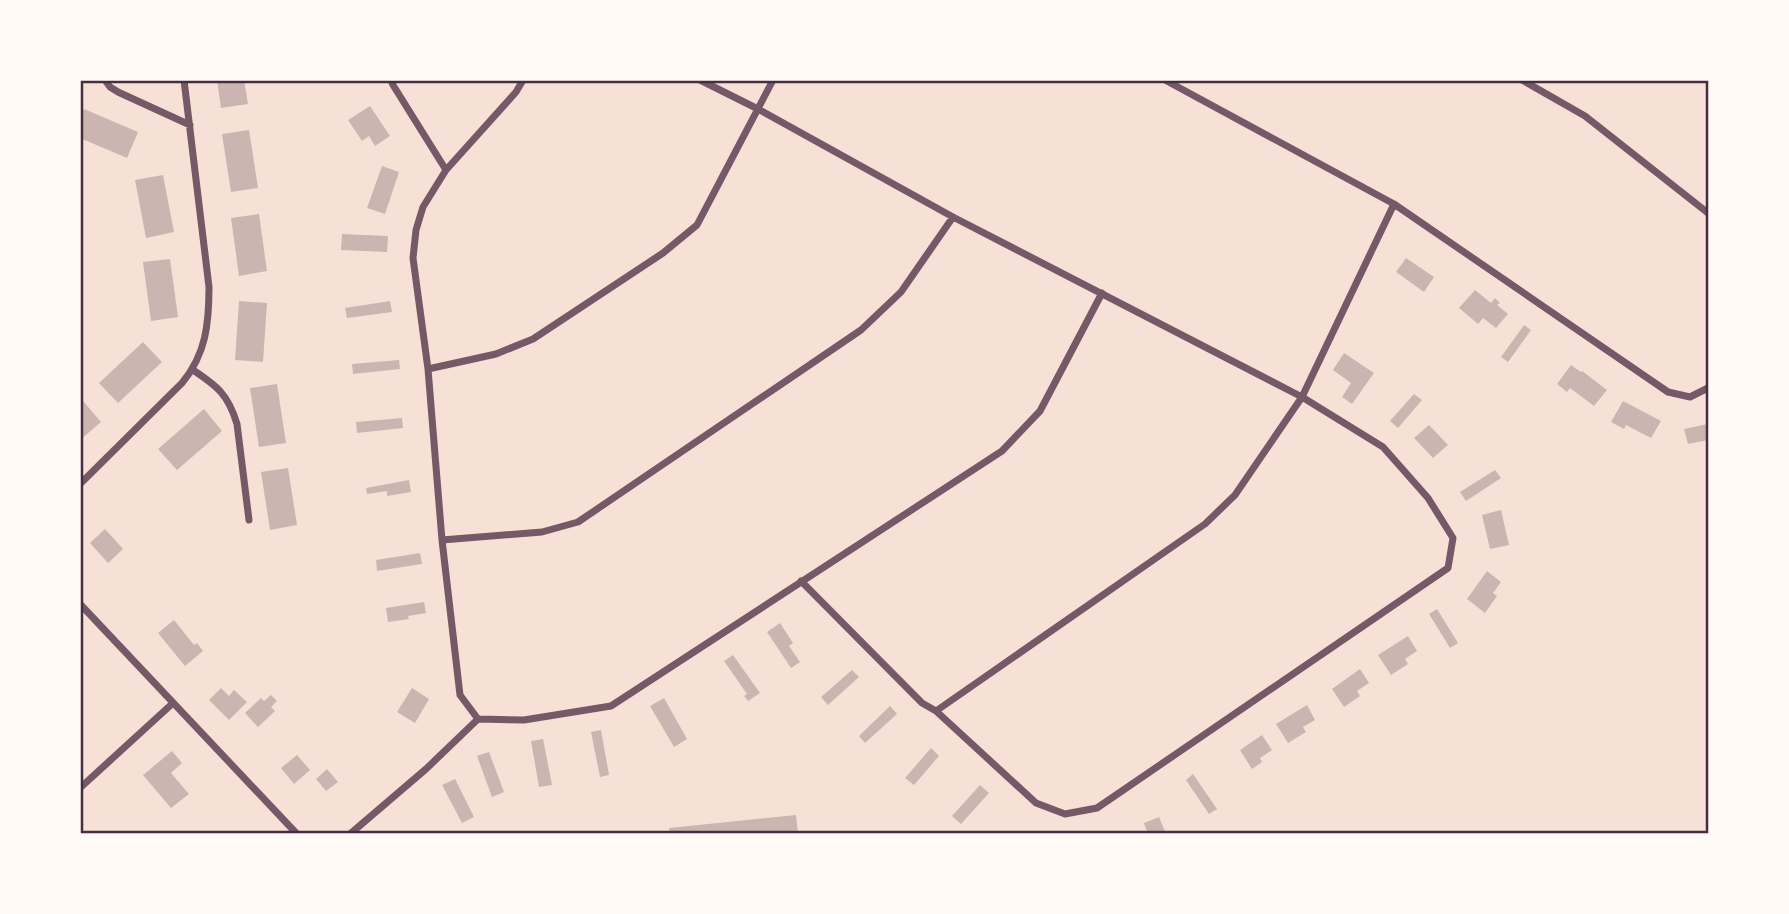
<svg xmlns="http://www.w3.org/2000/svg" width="1789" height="914" font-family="'Fira Sans Condensed',sans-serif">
<rect width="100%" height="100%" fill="#f7e1d7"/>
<path fill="#ccb4b1" d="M217,80H244L248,104L221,108Z
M370,106L390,136L375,146L369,136L362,141L348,120Z
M84,109L138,132L127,158L80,138V117Z
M249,130L258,188L231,192L222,134Z
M382,166L399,172L385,214L367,208Z
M163,175L174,232L146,238L135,180Z
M259,214L267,271L239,276L231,218Z
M342,234L388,236L387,252L341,250Z
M1406,258L1434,277L1424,292L1396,272Z
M170,259L178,317L151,321L143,262Z
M1475,290L1491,303L1495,298L1500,303L1497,305L1508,314L1496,328L1483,318L1478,324L1459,308Z
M239,301L267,303L263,362L235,360Z
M390,301L392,312L347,318L345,308Z
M1524,325L1531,330L1508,362L1501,357Z
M143,342L162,362L118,403L99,383Z
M1344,353L1374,373L1352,404L1342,397L1351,383L1333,370Z
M399,360L400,369L353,374L352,364Z
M1571,365L1581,372L1582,371L1607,390L1594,406L1570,388L1567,392L1557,384Z
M277,384L286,443L259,447L250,388Z
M1414,394L1422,400L1398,428L1390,421Z
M83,401L101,422L80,440V403Z
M1623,401L1661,421L1651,438L1626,425L1624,429L1611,422Z
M204,409L222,431L177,470L158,449Z
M402,418L403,428L357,433L356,422Z
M1708,424V440L1688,444L1684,429Z
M1429,425L1448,445L1433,458L1414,438Z
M288,468L297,525L270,530L261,472Z
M1495,470L1501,478L1466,501L1460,492Z
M409,480L411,492L387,496V491L367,494L366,488Z
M1501,510L1509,545L1490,549L1482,515Z
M105,529L123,549L108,563L90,543Z
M420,553L422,564L377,571L376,560Z
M1487,571L1501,582L1493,593L1497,596L1485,613L1467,599Z
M424,602L426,613L408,616L409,619L388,622L386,608Z
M1437,609L1458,643L1450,648L1429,614Z
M174,620L194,645L197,643L203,651L185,666L158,633Z
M780,623L793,643L789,646L800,662L791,668L767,632Z
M1408,636L1417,651L1405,659L1408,664L1391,675L1378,655Z
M733,655L760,693L748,701L744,696L747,694L724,661Z
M1360,669L1369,683L1357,691L1360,696L1344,707L1332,689Z
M852,670L859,677L828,705L821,697Z
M221,688L229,696L234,690L247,702L229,720L209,700Z
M412,688L429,699L415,723L397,712Z
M271,695L277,701L271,707L275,711L258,727L245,713L261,698L264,701Z
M664,698L687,739L674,747L650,706Z
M1307,705L1315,720L1303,727L1306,732L1288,743L1276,724Z
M890,706L897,714L865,743L859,736Z
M601,730L609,775L600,777L591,732Z
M1262,735L1272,750L1260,758L1262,762L1252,769L1240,750Z
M543,739L552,785L539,787L531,741Z
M931,748L939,756L914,785L905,778Z
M172,751L182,763L171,773L189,794L171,808L143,775Z
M489,752L504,792L492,797L477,756Z
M297,755L310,770L294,784L281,768Z
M327,769L338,782L326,791L316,779Z
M1193,774L1217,809L1209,814L1186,780Z
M455,779L474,817L462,823L442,785Z
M980,785L989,793L961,824L952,816Z
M796,815L798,834H670L669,828Z
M1159,817L1166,834H1148L1144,823Z"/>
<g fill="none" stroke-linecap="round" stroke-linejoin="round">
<path stroke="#755966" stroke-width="7" d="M105,80L110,87L118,92L190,125
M391,80L393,85L446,170
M700,80L758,109L953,217L1302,397L1383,447L1428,498L1453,538L1448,568L1097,808L1065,814L1036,803L936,711L922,703L801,581
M1165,80L1394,204L1668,392L1690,397L1708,388
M1522,80L1585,116L1708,213
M428,369L496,354L533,339L663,253L697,225L773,80
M193,370C217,386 228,394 237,424L249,520
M80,484L182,383C206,354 209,324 209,287L184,80
M442,540L542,532L578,522L861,330L901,292L953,217
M80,604L297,834
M936,711L1205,524L1235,495L1302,397L1394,204
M478,719L524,720L611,706L1002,451L1040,411L1102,293
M478,719L460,695L442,540L428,369L413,258L416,230L423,207L446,170L516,92L523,80
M80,788L173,703
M350,834L426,769L478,719"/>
</g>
<rect width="1789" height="914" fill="none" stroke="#fffaf5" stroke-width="164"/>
<rect x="82" y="82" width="1625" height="750" fill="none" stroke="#4a2c40" stroke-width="2.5"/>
</svg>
